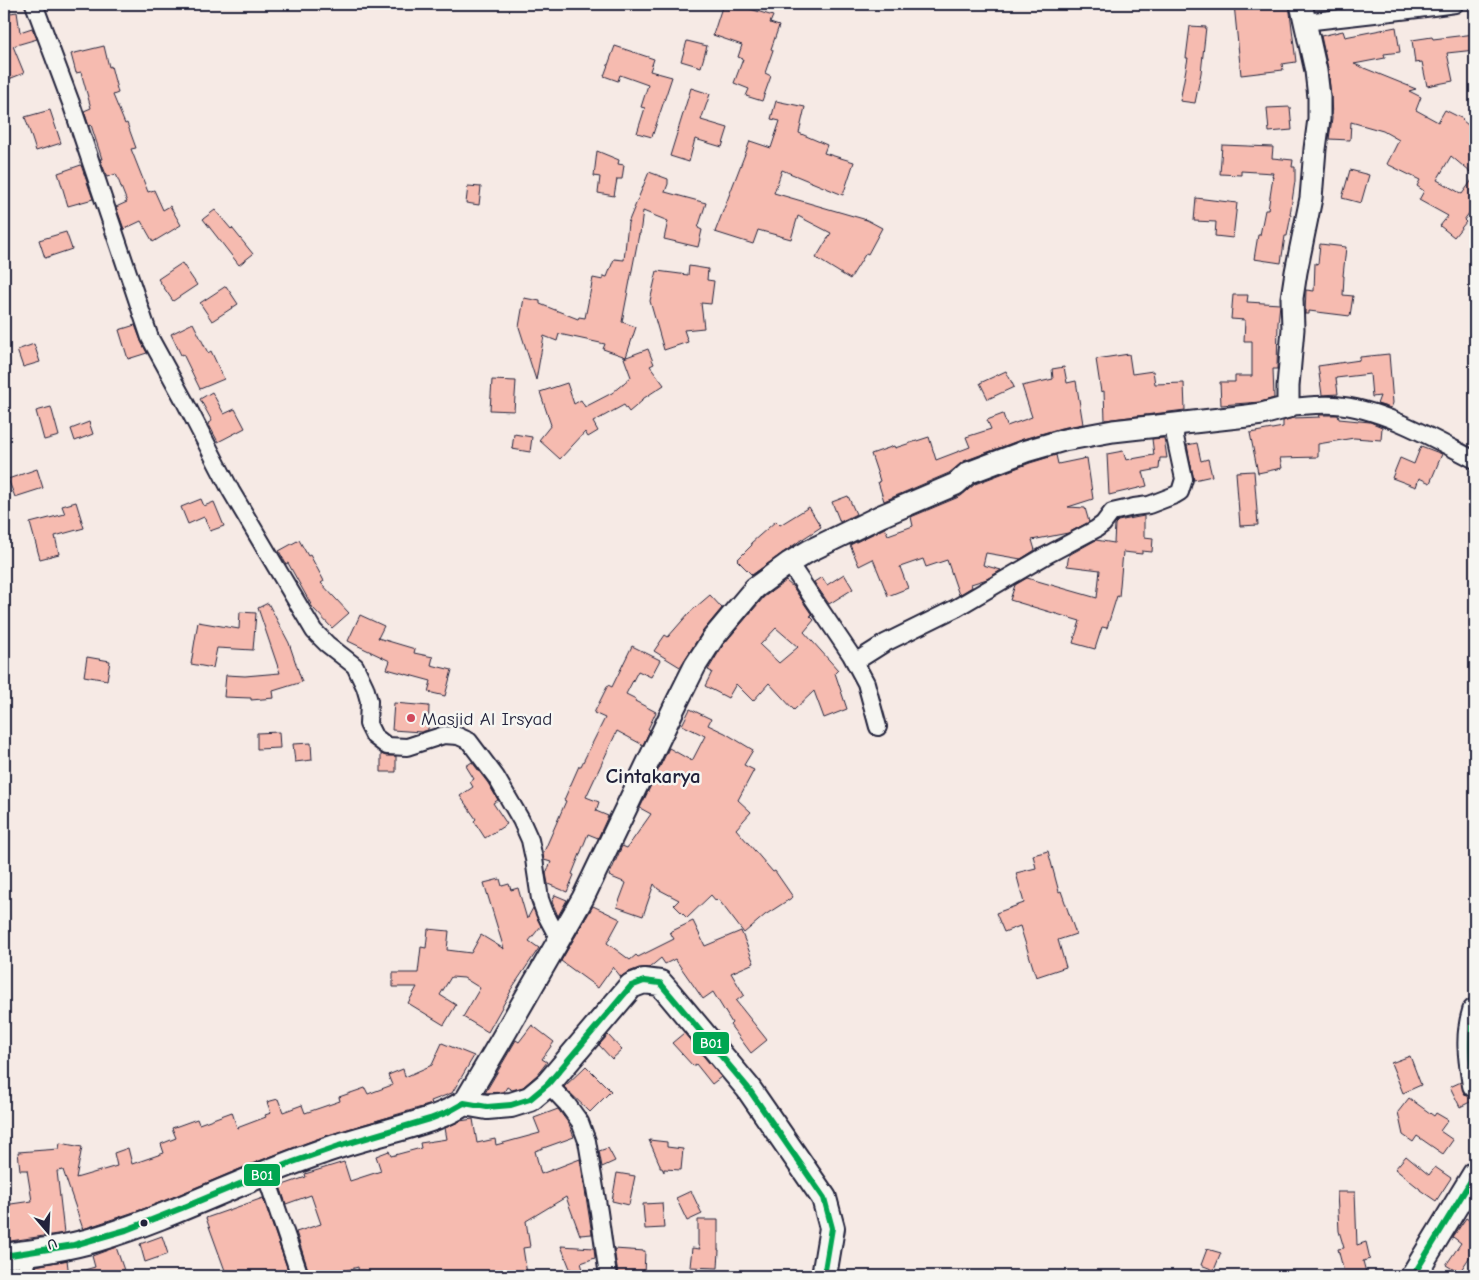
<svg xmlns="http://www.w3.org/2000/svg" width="1479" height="1280" font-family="'Comic Neue',sans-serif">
<rect width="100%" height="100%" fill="#f6eae5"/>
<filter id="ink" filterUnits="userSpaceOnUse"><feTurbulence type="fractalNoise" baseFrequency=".02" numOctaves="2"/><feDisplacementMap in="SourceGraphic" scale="10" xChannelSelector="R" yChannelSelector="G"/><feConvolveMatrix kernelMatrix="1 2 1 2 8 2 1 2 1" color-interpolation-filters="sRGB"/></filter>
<g filter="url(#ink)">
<path fill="#f6bbb0" stroke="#22223b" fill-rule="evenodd" d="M723,4H734L773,16L770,23L779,26L771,49L773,50L765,73L771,76L762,101L746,96L749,89L734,83L743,59L738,57L742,45L713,35Z
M1234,4H1289L1296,62L1282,64L1283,70L1241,75Z
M17,12L20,32L32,28L37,39L13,46L24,73L4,81V14Z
M1190,26L1206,27L1201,73L1195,103L1180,101L1188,58H1186Z
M1396,27L1400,52L1384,54L1385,58L1354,64L1416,89L1409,91L1421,97L1416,110L1438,122L1445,110L1463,119L1462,120L1475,131V166L1470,172L1451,156L1437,180L1462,194L1475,176V205L1464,220L1466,222L1454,237L1440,226L1448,216L1419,200L1424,191L1417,186L1420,180L1387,164L1399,140L1383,131L1351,122L1350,140L1329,139L1332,119L1331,96L1328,68L1321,36L1343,31L1345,37Z
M1475,34V50L1447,53L1453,81L1427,86L1422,62L1415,63L1412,40L1432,37L1433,39Z
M687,41L707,46L701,67L681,61Z
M104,46L109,67L111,66L118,93L113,95L125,124L127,123L136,148L131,149L148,192L154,190L163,210L170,206L181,225L153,242L141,221L124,229L116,207L127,202L116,174L107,177L100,159H102L91,125L89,126L84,111L91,108L81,72L76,73L71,54Z
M615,46L654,59L650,71L672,77L652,137L637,133L645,108L641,107L648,85L620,75L618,81L604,76Z
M691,88L710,94L701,120L728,128L722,147L695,139L689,162L670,156Z
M776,101L805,107L799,133L827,145L824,153L854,162L843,195L782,170L774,193L867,220L882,228L868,254L866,253L850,279L816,258L831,233L798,216L791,239L758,230L753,244L715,232L750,141L771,148L780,121L771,119Z
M1290,107L1292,130L1269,132L1267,108Z
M50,110L61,143L36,151L25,117Z
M1222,145L1273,147L1272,158L1293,160L1292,167H1295V181L1290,215H1291L1287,236H1285L1281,263L1254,259L1258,235H1260L1265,210H1268L1273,177L1272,176L1273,173L1241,171V175L1220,174Z
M597,151L619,160L618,164L624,165L622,179H617L614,196L598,193L600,177L594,176Z
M81,165L93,199L68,206L58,173Z
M1350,170L1369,175L1361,203L1342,198Z
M649,172L668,179V184L665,192L706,203L698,228L702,230L698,247L664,239L668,221L643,211L640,234H639L622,322L636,327L626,357L603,349L605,344L559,334L557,341L544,336L536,380L519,327L524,298L540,301V304L578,319L579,317L585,318L593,278L603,280V276L607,277L614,259L624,260L628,223Z
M468,186L481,187L479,205L466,203Z
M1196,198L1237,203L1233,238L1215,236L1216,222L1194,221Z
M215,210L231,229L232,228L253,254L239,265L203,219Z
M66,232L72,249L45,258L39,240Z
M1320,244L1346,247L1343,276H1344L1343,295L1353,296L1350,316L1309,311V314H1305L1306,290L1314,291L1315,263L1318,264Z
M182,263L197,285L173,301L158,279Z
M689,266L708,269L707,280L714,281L711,304L701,303L704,328L684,330L688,342L664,350L650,301L657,271L688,275Z
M226,286L238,304L212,321L200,303Z
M1233,295H1248L1247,302L1280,304L1278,323L1277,369H1273L1274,398L1260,402L1221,405L1220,382H1235V376H1252V341H1244L1245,320L1231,319Z
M193,323L208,353L211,351L224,379L200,389L183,354L181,355L171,334Z
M135,325L141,341L147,353L128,359L119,330Z
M34,344L40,362L23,367L17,350Z
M648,349L654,364L650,366L664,385L641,400L642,401L629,412L624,405L593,422L598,431L588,437L585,432L560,459L539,440L551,425L540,392L567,383L574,404L581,400L585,407L612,393L631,377L624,358Z
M1129,354L1132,374L1153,371L1155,384L1184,383L1185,410L1105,420L1104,391L1101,392L1096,359Z
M1389,354L1393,403L1391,408L1377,404L1380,396L1372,397L1370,374L1336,378L1338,394L1322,395L1318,366L1360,360V357Z
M1064,367L1067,383L1076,381L1083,424L1061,428L1023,439L964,461L949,473L884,501L878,482L880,481L871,454L894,446L895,448L929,437L936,460L970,447L966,437L991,429L987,420L1003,414L1007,426L1032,417L1022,386L1053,379L1052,369Z
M1006,371L1014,387L988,399L980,383Z
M492,380L516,381L514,411L490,410Z
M212,392L224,414L235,409L245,428L218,442L208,423L212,421L200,399Z
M51,407L59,436L44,440L36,411Z
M1319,415H1338L1339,419L1370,422L1382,427L1381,440L1354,438L1318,444V457L1280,458L1282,468L1258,473L1250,433L1283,427V421L1293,418L1320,417Z
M89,422L93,434L75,441L71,429Z
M514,434L532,437L530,452L512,449Z
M1164,438L1167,458H1160L1159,469L1143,472L1147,486L1109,495L1107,454L1123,451L1126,460L1154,455L1152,439Z
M1197,443L1201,461L1208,459L1212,476L1194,480L1187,445Z
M1421,446L1442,454L1430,483L1419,478L1416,487L1392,478L1400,458L1414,464Z
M1056,455L1058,464L1087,458L1093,499L1068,507L1085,508L1089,522L1068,533L1032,540L1035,550L1021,559L986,553L983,565L1001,570L987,579L971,584L972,587L959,595L947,560L926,567L923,559L900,567L908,588L888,596L873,559L859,566L850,545L885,528L888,535L913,526L911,517L961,496L975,484L1030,463Z
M37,469L43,488L15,497L8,479Z
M1254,471L1258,525L1240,526L1236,472Z
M848,496L856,514L840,522L832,502Z
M201,499L204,506L214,502L224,526L210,531L204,517L188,524L181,507Z
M76,502L84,528L55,536L59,554L40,559L30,523L65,514L62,506Z
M809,507L821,527L801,540L752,575L737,560L752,545L751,543L776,521L780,525Z
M1144,516V537L1153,538L1152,552L1142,551V554L1123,552L1119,597L1117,596L1107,628L1102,627L1095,649L1073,643L1080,621L1010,600L1015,585L1027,578L1097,598L1100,570L1067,566L1069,555L1096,540L1114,543L1115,524L1118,521Z
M299,540L308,556L310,555L324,581L321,583L349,613L332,628L313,608L288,563L286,564L279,551Z
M844,574L853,589L829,604L814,582L822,577L827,585Z
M786,581L793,587L812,615L810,616L814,620L804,632L838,670L835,673L847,709L824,718L814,691L794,710L769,683L753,701L736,684L728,698L705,686L712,672L708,670L723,645L764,597ZM776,628L798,647L779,663L760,645Z
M710,595L722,608L703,631L680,667L654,651L665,635L668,637L689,613Z
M268,603L289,643L302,682L273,691L274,698L251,700V698L224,697L226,675L245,676L280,673L258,608Z
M240,612L256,613L253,650L217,648L213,668L191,664L198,622L239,629Z
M360,615L384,626L378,638L415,649L414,653L433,657L431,665L452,670L445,696L428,692L431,681L387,669L390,661L348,641Z
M632,646L660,660L651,677L638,671L626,694L636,699L635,701L656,712L648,729L650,730L643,745L617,731L586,797L599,802L596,811L608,816L598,838L588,834L572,874L574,875L567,892L548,884L546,873L551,862L544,860L543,854L566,801L564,800L579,766H581L605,718L594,713L608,685L612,687Z
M87,657L110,661L107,680L84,676Z
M394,703L429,706L428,730L421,732L392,730Z
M690,709L711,719L708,725L725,733L753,750L744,765L754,770L738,800L751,812L736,829L773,872L775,871L793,897L765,915L744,933L718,899L716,901L711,895L687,918L674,905L679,900L658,889L654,884L643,916L617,907L626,883L609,876L622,846L627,848L651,814L640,808L669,748L692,761L705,736L682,725Z
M279,732L280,748L257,749V733Z
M311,743L312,760L295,762L293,744Z
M381,754L386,756H396V772H381Z
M472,762L488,783L498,800L493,803L507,824L485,838L474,821L476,819L460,796L473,787L470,782L474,779L466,766Z
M1048,851L1059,892L1061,891L1076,934L1058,940L1066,967L1036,977L1020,926L1004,932L996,913L1024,903L1016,873L1036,868L1033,855Z
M500,879L502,886L509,884L511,890L518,888L527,919L533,908L541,926L529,941L539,948L510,991H511L488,1032L463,1017L480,988L464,978L451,977L440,995L456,1005L444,1025L408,1003L417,987H393V973H418L421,947L426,948L428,929L449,931L447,950L471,953L481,935L504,949L484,883Z
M555,895L567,900L558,916L552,902Z
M593,906L620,919L607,943L630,960L636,955L638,957L674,939L670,932L693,921L705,946L741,931L754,963L731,973L744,995L736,1001L767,1040L751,1053L730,1025L732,1023L713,992L703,999L675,959L665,964L661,958L649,968H639L626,973L621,977L613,967L598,988L561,961Z
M532,1025L554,1042L542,1059L547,1062L538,1074L523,1087L512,1090L507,1087L504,1092L485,1093L516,1040L519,1042Z
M684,1033L721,1077L712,1084L696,1064L693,1066L672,1043Z
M608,1035L622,1050L612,1059L599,1045Z
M442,1043L474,1056L452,1093L431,1101L432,1104L325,1136L259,1161L149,1207L83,1229L63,1170L57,1171L64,1233L4,1242V1205L32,1201L27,1170H20L18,1152L59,1149L60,1143L82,1147L76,1178L117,1166L114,1153L128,1148L132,1164L164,1153L161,1144L176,1138L172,1128L197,1119L199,1124L232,1112L237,1128L266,1117L265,1115L271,1113L267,1102L278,1099L283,1112L302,1105L305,1113L340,1101L339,1097L365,1088L368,1094L392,1085L388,1075L403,1069L405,1077L432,1065Z
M1410,1056L1421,1085L1403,1093L1391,1063Z
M586,1066L611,1091L590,1112L564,1087Z
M1461,1082L1464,1093L1471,1098L1472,1101L1460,1107L1450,1087Z
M1409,1098L1434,1116L1436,1113L1448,1120L1440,1131L1453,1140L1443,1154L1417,1136L1413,1142L1403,1135L1398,1112Z
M558,1109L569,1124L574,1137L535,1151L541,1174L580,1159L592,1234L580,1235L566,1197L526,1221L530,1247L523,1248L527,1274L514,1276H359L358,1267L327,1276H310L296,1232L321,1224L311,1195L286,1204L280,1186L306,1177L305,1174L344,1162L350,1181L381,1171L376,1156L389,1151L391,1156L421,1148L420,1143L447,1139L445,1128L460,1121L473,1119L477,1143L495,1139L496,1145L540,1133L534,1118Z
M649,1140L667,1142V1147L683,1149L681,1170L664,1169V1172L662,1168H660V1165Z
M608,1148L615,1161L602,1167L599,1151Z
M1406,1156L1429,1175L1435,1167L1451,1178L1436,1201L1420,1190V1189L1395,1169Z
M617,1173L635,1176L629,1205L612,1201Z
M691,1191L702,1214L687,1221L676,1198Z
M1337,1192H1355L1357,1245L1366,1242L1370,1259L1363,1261L1367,1276H1345L1338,1249L1344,1248L1339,1231Z
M263,1198L290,1276H227L206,1218Z
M662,1203L664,1228L645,1229L643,1204Z
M1466,1218L1475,1224V1249L1459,1273L1446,1265L1461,1243L1453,1237Z
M698,1220H718V1250H719L718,1268L690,1267L692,1248L700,1249L698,1245Z
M162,1236L168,1254L145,1262L140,1244Z
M561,1246L594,1248L595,1258L581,1263L585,1276H573Z
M116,1247L126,1276H75L74,1273L95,1267L92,1256Z
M614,1249L645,1251L644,1275L618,1274Z
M1207,1249L1221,1253L1214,1270L1201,1265Z
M67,1260L69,1276H36V1266Z
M16,1268V1276H4V1269Z"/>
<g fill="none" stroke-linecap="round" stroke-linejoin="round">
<g stroke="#22223b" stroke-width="20">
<path id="minor" d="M34,4L71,103L150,338L185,402L231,491L314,631L327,644L355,666L365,687L369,701L368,724L374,736L387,746L407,747L444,735L458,736L469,741L496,777L521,820L530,840L534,859L540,899L545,913L554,930L561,936
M1305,22L1418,9L1455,4
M1288,407C1304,406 1320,404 1335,405C1381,408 1434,439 1475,460
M789,563L851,655L866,683L878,727
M855,662L885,643L956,608L1045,556L1096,529L1103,524L1112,512L1134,507L1149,505L1175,495L1180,492L1184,479L1175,437L1176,424
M548,1084L567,1104L580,1122L587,1141L599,1212L608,1276
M265,1173L300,1276
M26,1276L27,1253"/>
</g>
<g stroke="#22223b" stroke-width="25">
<path id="tertiary" d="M464,1103L500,1042L583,898L674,708L695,666L713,638L755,588L789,563L809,551L881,516L956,484L968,473L1026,451L1064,440L1113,431L1247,416L1262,414L1288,407V386L1293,329L1292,298L1296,272L1311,198L1315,149L1319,119V97L1316,71L1301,4"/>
</g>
<g stroke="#22223b" stroke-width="28">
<path id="secondary" d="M1475,1011C1467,1037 1471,1059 1475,1085
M4,1256C35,1252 67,1248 97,1239C174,1216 245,1178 321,1152C345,1143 369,1137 394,1130C418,1123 443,1117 464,1103L487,1107L511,1105L530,1099L548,1084L631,986L644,981L660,983L668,992L748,1088L824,1198L832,1228L824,1276
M1413,1276L1475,1174"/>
</g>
<use href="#minor" stroke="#f6f6f2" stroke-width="16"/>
<use href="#tertiary" stroke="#f6f6f2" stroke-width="21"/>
<use href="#secondary" stroke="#f6f6f2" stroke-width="24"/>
<g stroke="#f6f6f2" stroke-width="10">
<path id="bus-1" d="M1475,1011C1469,1036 1471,1060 1475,1085
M4,1256L74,1245L126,1230L182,1208L293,1162L339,1146L430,1119L448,1112L464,1103L487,1107L511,1105L530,1099L548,1084L631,986L644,981L660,983L748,1088L824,1198L832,1228L824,1276
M1413,1276L1475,1174"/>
</g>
<use href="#bus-1" stroke="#00a651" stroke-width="6"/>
</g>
</g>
<circle fill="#d1495b" stroke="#f6f6f2" stroke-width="2" cx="411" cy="718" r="5"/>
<circle fill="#22223b" stroke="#f6f6f2" stroke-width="2" cx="144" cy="1223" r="4.5"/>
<g text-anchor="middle" stroke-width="5" stroke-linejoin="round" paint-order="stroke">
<g font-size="19" fill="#22223b" stroke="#f6f6f2" text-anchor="start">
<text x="421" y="725">Masjid Al Irsyad</text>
</g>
<g font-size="21" font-weight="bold" fill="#22223b" stroke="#f6f6f2">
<text x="653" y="783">Cintakarya</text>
</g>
</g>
<g stroke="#f6f6f2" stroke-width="2">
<rect x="692" y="1031" width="38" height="24" rx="5" fill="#00a651"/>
<rect x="243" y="1163" width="38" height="24" rx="5" fill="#00a651"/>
</g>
<g font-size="14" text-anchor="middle" font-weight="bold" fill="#fff">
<text x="711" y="1048">B01</text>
<text x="262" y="1180">B01</text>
</g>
<rect width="1479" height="1280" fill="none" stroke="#f6f6f2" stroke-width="20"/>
<rect x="10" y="10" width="1459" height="1260" fill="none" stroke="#22223b" stroke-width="2" filter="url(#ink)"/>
<g transform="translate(48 1232) rotate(161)" stroke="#f6f6f2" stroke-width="4" paint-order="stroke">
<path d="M0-4L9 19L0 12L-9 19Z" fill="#22223b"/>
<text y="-8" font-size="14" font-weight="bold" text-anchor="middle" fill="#22223b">U</text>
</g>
</svg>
